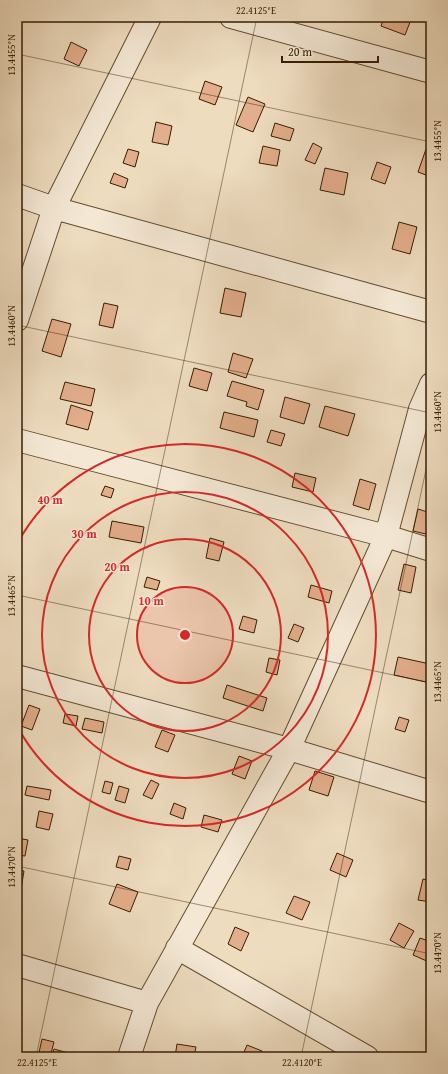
<svg xmlns="http://www.w3.org/2000/svg" width="448" height="1074" font-family="'Gentium Book Plus',serif">
<rect width="100%" height="100%" fill="#eedcbf"/>
<filter id="stains"><feTurbulence type="fractalNoise" baseFrequency=".005" numOctaves="4"/><feColorMatrix values="0 0 0 0 .2 0 0 0 0 .09 0 0 0 0 .02 0 0 0 .5 -.17"/></filter>
<radialGradient id="worn" r=".72"><stop offset=".6" stop-color="#630" stop-opacity="0"/><stop offset="1" stop-color="#630" stop-opacity=".3"/></radialGradient>
<path fill="#e3ae8b" stroke="#361c01" d="M384,17H412L405,35L381,26Z
M71,42L87,50L79,66L64,59Z
M205,81L222,87L215,105L199,99Z
M248,97L265,104L253,132L236,125Z
M156,122L172,126L168,145L152,142Z
M275,123L294,129L290,141L271,136Z
M313,143L322,148L315,164L305,160Z
M263,146L280,150L277,166L259,163Z
M128,149L139,152L135,167L123,163Z
M426,149L431,151V177L418,172Z
M377,162L391,167L385,184L371,179Z
M325,168L348,173L344,195L320,190Z
M114,173L128,179L125,188L110,183Z
M399,222L417,227L410,254L392,249Z
M225,288L246,293L241,317L220,313Z
M104,303L118,306L113,328L99,325Z
M52,319L71,324L61,357L42,351Z
M233,353L253,359L246,378L228,372Z
M194,368L212,373L207,391L189,386Z
M232,381L264,390L258,410L246,406L247,402L227,396Z
M65,382L95,389L91,406L60,399Z
M285,397L310,404L304,424L280,417Z
M71,405L93,412L88,430L66,424Z
M325,406L355,414L348,436L319,427Z
M224,412L258,420L254,437L220,428Z
M271,430L285,434L281,446L267,442Z
M295,473L316,478L313,492L292,487Z
M360,479L376,484L369,510L353,505Z
M105,486L114,489L111,498L101,495Z
M418,509L431,513V529L430,535L413,531Z
M112,521L144,527L141,543L109,537Z
M210,538L224,542L219,561L206,558Z
M404,564L416,567L411,593L398,590Z
M147,577L160,581L157,590L144,587Z
M311,585L332,591L329,603L308,597Z
M243,616L257,620L254,633L239,629Z
M294,624L304,628L298,642L288,638Z
M398,657L430,664L426,682L394,675Z
M269,658L280,660L277,675L266,672Z
M227,685L267,698L263,711L223,698Z
M29,705L40,709L32,730L21,726Z
M65,714L78,716L76,726L63,723Z
M399,717L409,720L405,732L395,729Z
M85,718L104,722L102,733L82,729Z
M162,730L175,735L168,752L155,747Z
M239,756L252,761L245,779L232,774Z
M315,771L334,777L328,796L309,790Z
M151,780L159,784L152,799L143,795Z
M105,781L113,783L110,794L102,792Z
M27,786L51,790L49,800L25,795Z
M119,786L129,789L125,803L115,800Z
M174,803L186,808L183,819L170,814Z
M39,811L53,814L49,830L36,827Z
M204,815L222,820L218,832L201,827Z
M17,838L28,840L25,856L17,855Z
M337,853L353,860L346,877L330,870Z
M119,856L131,859L128,870L116,867Z
M17,870L24,871L21,889L17,888Z
M423,879L431,881V902L418,900Z
M117,884L138,892L130,912L109,904Z
M294,896L310,902L302,920L286,913Z
M399,923L414,931L404,948L390,940Z
M235,927L249,933L241,951L228,944Z
M420,938L431,942V958L429,962L413,955Z
M42,1039L54,1042L50,1057H38Z
M177,1044L196,1047L194,1057H175Z
M247,1045L262,1051L260,1057H242Z
M54,1049L72,1054L71,1057H51Z"/>
<g fill="none" stroke-linecap="round" stroke-linejoin="round">
<g stroke="#644c30" stroke-width="24">
<path id="street" d="M231,17L431,72
M17,195L54,208L431,312
M17,320L54,208L150,17
M17,440L386,536L431,550
M17,676L289,749L431,792
M177,948L367,1057
M17,965L147,1003
M129,1057L147,1003L289,749L386,536L420,409L431,384"/>
</g>
<use href="#street" stroke="#f4e8d5" stroke-width="22"/>
</g>
<path fill="none" stroke="#361c01" stroke-width="1" stroke-opacity="0.45" d="M17,54L431,142M17,325L431,413M17,595L431,683M17,866L431,954M36,1057L257,17M301,1057L431,446"/>
<circle cx="185" cy="635" r="48" fill="#d62828" fill-opacity=".12"/>
<g fill="none" stroke="#d62828" stroke-width="2">
<circle cx="185" cy="635" r="48"/>
<circle cx="185" cy="635" r="96"/>
<circle cx="185" cy="635" r="143"/>
<path d="M17 544A191 191 0 1 1 17 726"/>
</g>
<circle cx="185" cy="635" r="6" fill="#d62828" stroke="#f4e8d5" stroke-width="2"/>
<g font-size="12" text-anchor="middle" font-weight="bold" fill="#d62828" stroke="#f4e8d5" stroke-width="3" stroke-linejoin="round" paint-order="stroke">
<text x="50" y="504">40 m</text>
<text x="84" y="538">30 m</text>
<text x="117" y="571">20 m</text>
<text x="151" y="605">10 m</text>
</g>
<rect width="448" height="1074" fill="none" stroke="#eedcbf" stroke-width="44"/>
<path d="M282 56v6h96v-6" fill="none" stroke="#361c01" stroke-width="2"/>
<text x="288" y="56" font-size="12" fill="#361c01" stroke="#f4e8d5" stroke-width="3" paint-order="stroke">20 m</text>
<rect x="22" y="22" width="404" height="1030" fill="none" stroke="#361c01" stroke-width="1.5"/>
<g font-size="10" text-anchor="middle" fill="#361c01">
<text x="256" y="14">22.4125°E</text>
<text transform="translate(11 55) rotate(-90)" y="4">13.4455°N</text>
<text transform="translate(437 141) rotate(-90)" y="4">13.4455°N</text>
<text transform="translate(11 326) rotate(-90)" y="4">13.4460°N</text>
<text transform="translate(437 412) rotate(-90)" y="4">13.4460°N</text>
<text transform="translate(11 596) rotate(-90)" y="4">13.4465°N</text>
<text transform="translate(437 682) rotate(-90)" y="4">13.4465°N</text>
<text transform="translate(11 867) rotate(-90)" y="4">13.4470°N</text>
<text transform="translate(437 953) rotate(-90)" y="4">13.4470°N</text>
<text x="37" y="1066">22.4125°E</text>
<text x="302" y="1066">22.4120°E</text>
</g>
<rect width="100%" height="100%" filter="url(#stains)"/>
<rect width="100%" height="100%" fill="url(#worn)"/>
</svg>
